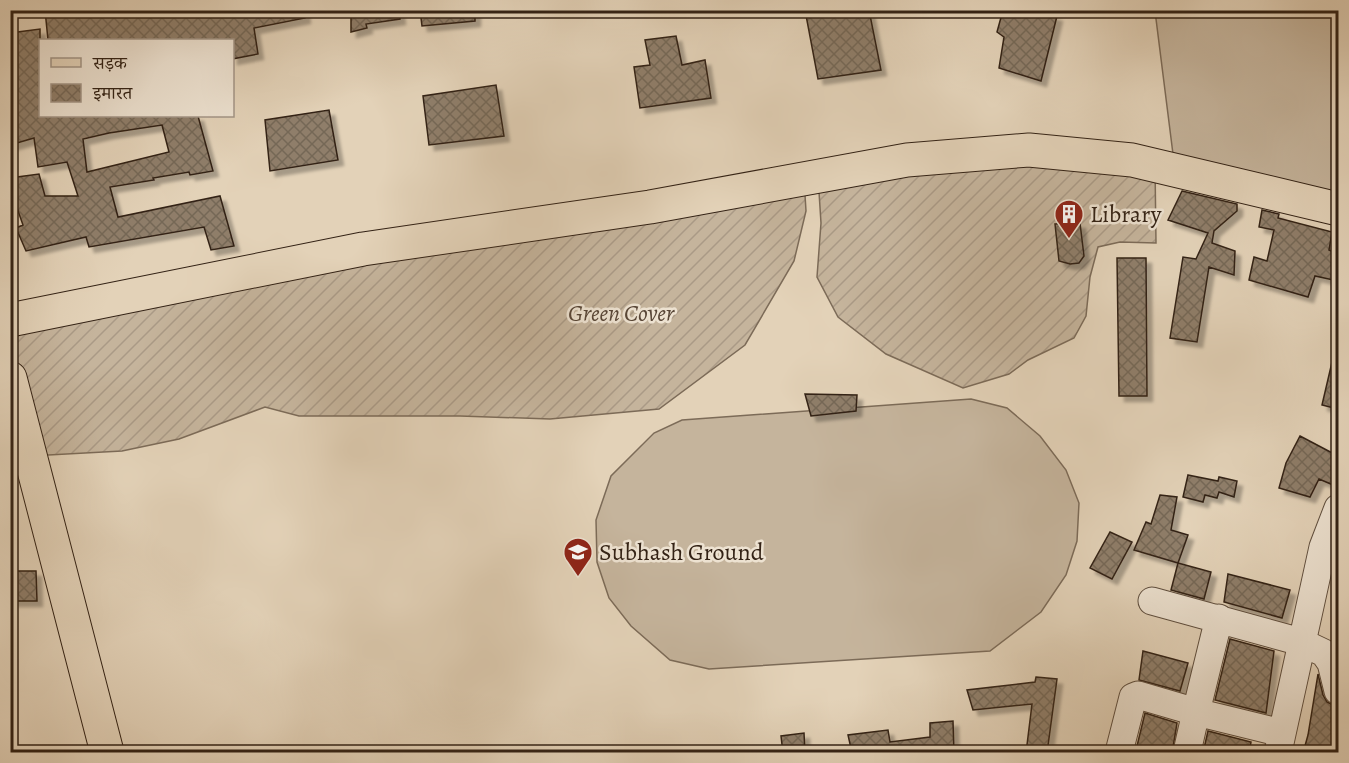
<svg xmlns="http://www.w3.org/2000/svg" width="1349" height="763" font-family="Alegreya,'Noto Serif Devanagari',serif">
<defs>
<pattern id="garden-furrows" width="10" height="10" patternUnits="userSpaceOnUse" patternTransform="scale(1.5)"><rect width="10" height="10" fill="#c5b49c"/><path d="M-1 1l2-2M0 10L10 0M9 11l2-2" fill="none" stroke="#aa9a86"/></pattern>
<pattern id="building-cross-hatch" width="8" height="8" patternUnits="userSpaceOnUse" patternTransform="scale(1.5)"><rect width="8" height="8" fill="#8f7e6a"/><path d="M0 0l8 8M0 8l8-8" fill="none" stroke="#756756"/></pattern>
<filter id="shadow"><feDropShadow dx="5.5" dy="5.5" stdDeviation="1.5" flood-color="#0004"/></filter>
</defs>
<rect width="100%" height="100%" fill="#e3d2b8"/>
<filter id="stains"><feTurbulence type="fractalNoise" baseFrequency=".00333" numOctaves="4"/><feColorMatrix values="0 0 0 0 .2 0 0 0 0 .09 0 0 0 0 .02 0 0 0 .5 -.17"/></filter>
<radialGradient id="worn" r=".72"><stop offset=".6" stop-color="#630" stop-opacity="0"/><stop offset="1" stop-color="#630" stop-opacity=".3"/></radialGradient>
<path fill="url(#garden-furrows)" stroke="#7c6b58" stroke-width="1.5" d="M907,160L1155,165L1156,243L1120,242L1098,247L1090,277L1086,316L1074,338L1028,360L1009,374L963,388L886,354L838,317L817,277L821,223L818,176Z
M804,179L806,211L794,261L745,345L659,409L550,419L460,416H299L265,407L179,439L122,451L30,456L11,378L10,321Z"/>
<path fill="#c5b49c" stroke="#7c6b58" stroke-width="1.5" d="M1155,11H1338V209L1175,170Z
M971,399L1007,408L1040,436L1066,470L1079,503L1077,541L1066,575L1041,612L990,651L709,669L670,660L631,626L609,598L597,562L596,520L611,476L654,433L682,420Z"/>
<path fill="url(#building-cross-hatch)" stroke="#332215" stroke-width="1.5" fill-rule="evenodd" filter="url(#shadow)" d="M45,10H304L305,18L254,28L258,54L232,59V40H48Z
M351,10H399L400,19L366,24L367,28L351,32Z
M420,10H475V21L422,26Z
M805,10H869L881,70L818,79Z
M1003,10H1032L1057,16L1041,81L999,68L1004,37L997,32Z
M40,29V116H198L213,171L190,175L189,172L153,178L154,180L110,187L118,217L220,196L234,246L211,250L204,227L89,247L86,237L26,251L16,228L23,225L10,188V178L39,174L45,196H78L67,162L38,167L34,138L10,145V33ZM162,125L169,152L87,172L83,139L109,133Z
M676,36L682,65L705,60L711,98L640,108L634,67L650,65L645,40Z
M496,85L504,136L429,145L423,96Z
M329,110L338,160L270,171L265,120Z
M1182,191L1237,204V211L1214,231L1212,243L1235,251L1234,275L1209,267L1197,342L1170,338L1183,257L1196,259L1208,233L1168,220Z
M1262,210L1279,214L1278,218L1332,232L1329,250L1338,254V268L1333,280L1315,276L1308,297L1249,280L1254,257L1267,261L1274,230L1259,227Z
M1080,223L1084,256L1079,263L1070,264L1059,261L1055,224Z
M1117,258H1146L1147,396H1119Z
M1332,362H1338V409L1322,405Z
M805,394L857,395L856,411L811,416Z
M1300,436L1338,456V487L1319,479L1310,497L1279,488L1286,463Z
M1188,475L1218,481L1219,477L1237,481L1234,497L1219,492L1217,498L1205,495L1203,502L1183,497Z
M1160,495L1177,497L1171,530L1188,535L1178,563L1134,550L1146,522L1151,524Z
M1110,532L1132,542L1112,579L1090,568Z
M1178,563L1211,572L1204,599L1171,590Z
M10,571H36L37,601H10Z
M1228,574L1290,590L1282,618L1224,602Z
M1230,639L1274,651L1266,713L1215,700Z
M1143,651L1188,663L1180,691L1139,680Z
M1318,674L1323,695L1327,702L1335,706L1338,724V753H1303L1308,735Z
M1036,677L1057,679L1047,753H1026L1032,704L973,710L967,690L1035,682Z
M1145,713L1177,723L1172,753H1162L1137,746Z
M953,721L954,753H852L848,735L888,730L890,742L930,737V723Z
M1208,731L1251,742L1249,753H1203Z
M804,733L805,753H783L781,736Z"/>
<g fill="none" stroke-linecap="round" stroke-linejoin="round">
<g stroke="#5f4e3e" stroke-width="29">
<path id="minor" d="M1152,601L1301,642L1324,653L1331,663L1338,691
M1119,752L1133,697L1138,695L1196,712L1219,618
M1187,752L1196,712L1282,733
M1278,752L1323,547L1338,508"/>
</g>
<g stroke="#332215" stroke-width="35">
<path id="major" d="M10,320L363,249L650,207L907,160L1029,150L1132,160L1338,209
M10,378L107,752"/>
</g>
<use href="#minor" stroke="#ede2d1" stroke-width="27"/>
<use href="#major" stroke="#e3d2b8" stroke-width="33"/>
</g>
<defs>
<g id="building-pin" transform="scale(1.5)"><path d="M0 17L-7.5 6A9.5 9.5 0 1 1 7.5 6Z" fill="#8f2418" stroke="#ede2d1"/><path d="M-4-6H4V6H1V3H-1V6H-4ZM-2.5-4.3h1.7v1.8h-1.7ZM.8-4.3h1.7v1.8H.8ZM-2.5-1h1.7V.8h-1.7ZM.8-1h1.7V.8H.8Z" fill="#fff"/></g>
<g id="university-pin" transform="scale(1.5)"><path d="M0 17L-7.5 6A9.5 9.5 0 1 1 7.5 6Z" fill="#8f2418" stroke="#ede2d1"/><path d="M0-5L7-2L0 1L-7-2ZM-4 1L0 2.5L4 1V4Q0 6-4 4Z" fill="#fff"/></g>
</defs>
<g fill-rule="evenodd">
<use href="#building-pin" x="1069" y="214"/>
<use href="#university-pin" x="578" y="552"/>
</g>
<g text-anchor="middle" stroke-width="5" stroke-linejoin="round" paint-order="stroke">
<g font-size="24" fill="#332215" stroke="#ede2d1" text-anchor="start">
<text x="1090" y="222">Library</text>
<text x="599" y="560">Subhash Ground</text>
</g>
<g font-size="24" font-style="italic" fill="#584637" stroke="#ede2d1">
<text x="621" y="321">Green Cover</text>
</g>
</g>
<rect width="1349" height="763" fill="none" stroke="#e3d2b8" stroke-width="36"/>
<rect x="12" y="12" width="1325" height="739" fill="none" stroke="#332215" stroke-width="3"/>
<rect x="18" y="18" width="1313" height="727" fill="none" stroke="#332215" stroke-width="1.5"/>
<rect x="39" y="39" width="195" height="78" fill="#ede2d1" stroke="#a39586" stroke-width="1.5"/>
<rect x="51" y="58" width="30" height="9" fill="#e3d2b8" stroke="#a39586" stroke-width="1.5"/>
<text x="93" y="69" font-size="18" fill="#332215">सड़क</text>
<rect x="51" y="84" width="30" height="18" fill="url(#building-cross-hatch)" stroke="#a39586" stroke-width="1.5"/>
<text x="93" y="99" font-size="18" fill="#332215">इमारत</text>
<rect width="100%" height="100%" filter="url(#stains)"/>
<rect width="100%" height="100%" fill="url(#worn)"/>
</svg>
